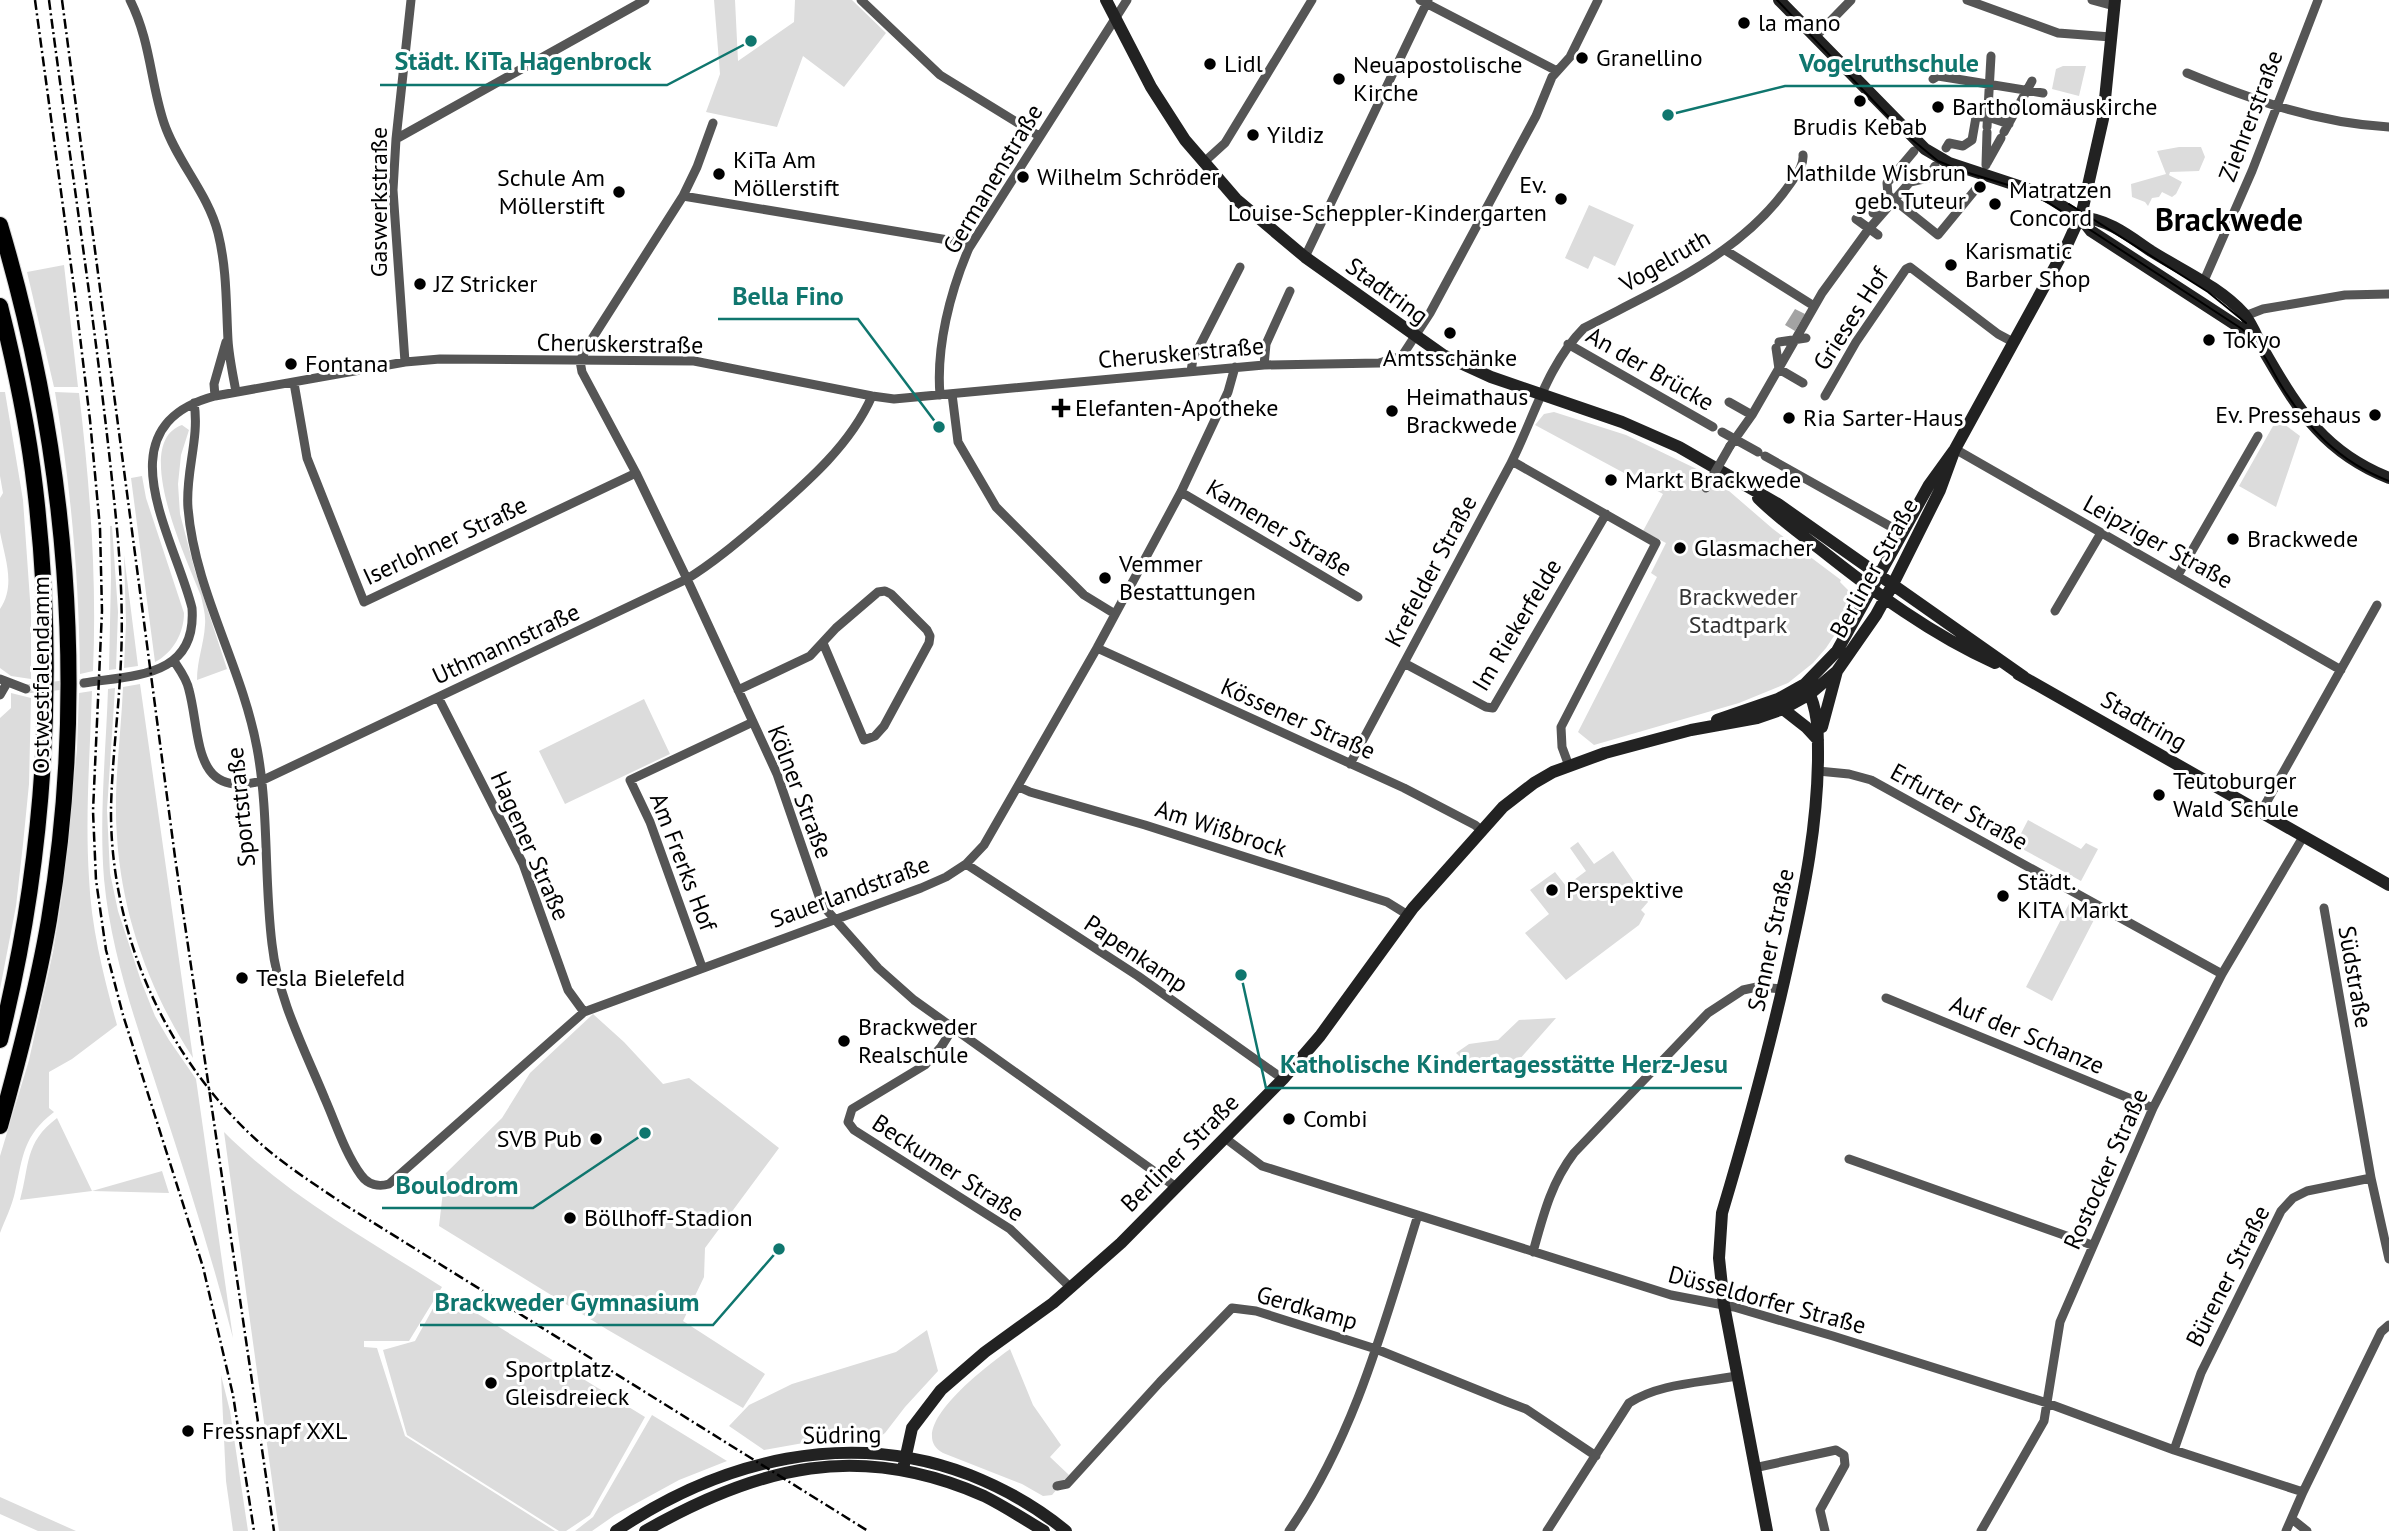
<svg xmlns="http://www.w3.org/2000/svg" width="2389" height="1531" font-family="'PT Sans',sans-serif">
<rect width="100%" height="100%" fill="#fff"/>
<path fill="#dcdcdc" d="M714,0H735L738,61L794,22L795,0H852L886,33L844,87L803,56L777,127L706,112L720,74Z
M2063,66H2086L2079,96L2052,89L2056,69Z
M2179,147H2201L2205,157L2199,171L2170,172L2169,175L2182,182L2176,194L2172,197L2162,192L2159,197L2152,198L2148,206L2145,202L2132,197L2131,184L2166,174L2157,151Z
M1589,205L1634,225L1615,266L1594,256L1588,269L1565,258Z
M64,265L78,387H54L27,272Z
M0,392H5L23,500L31,614V679L11,676L0,668V609C16,585 5,559 0,532C0,521 0,509 0,498L3,493L0,476Z
M55,392L79,393C90,486 97,578 93,671L80,674C79,577 71,488 55,392Z
M1554,412L1626,435L1705,473L1729,491L1773,529L1841,580L1840,582L1853,595L1850,612L1826,648L1813,663L1788,683L1739,703L1594,745L1578,732L1657,577L1651,573L1666,543L1643,531L1663,494L1535,425L1544,414Z
M2284,424L2300,436L2276,507L2239,486L2273,426Z
M182,425L189,430L181,455L178,484L180,514L195,571L227,669L197,680C197,660 204,644 205,625C206,615 203,606 201,596C189,564 130,443 182,425Z
M142,476L146,498L184,613C184,633 173,653 155,662L131,478Z
M110,526H112L118,612L116,669L109,670L111,577Z
M124,555L138,666L124,668L126,623Z
M140,684L193,1058C150,992 122,916 117,837C113,787 121,737 123,687Z
M115,688L107,810L110,873L118,911L141,981L155,1016L169,1040L196,1079L233,1338C212,1258 187,1179 161,1100C138,1028 111,955 104,879C99,816 106,751 108,689Z
M92,691C90,753 85,816 89,878C91,927 104,978 117,1025L72,1059L49,1072V1108L54,1112C23,1136 23,1156 15,1192C12,1206 5,1220 0,1233V1156L29,1060L53,952L62,896L77,749L79,693Z
M11,693L31,698L29,784L23,844L16,906L0,989V718L11,708Z
M644,699L670,754L565,804L539,751Z
M2028,820L2081,849L2086,843L2098,849L2081,881L2015,845Z
M1578,842L1594,864L1613,851L1648,902L1641,910L1645,914L1639,925L1566,980L1525,933L1549,914L1530,890L1555,872L1566,886L1586,871L1570,848Z
M2071,900L2097,914L2052,1001L2026,987Z
M593,1014L624,1042L663,1084L689,1078L779,1148L705,1248L704,1277L683,1321L765,1374L743,1408L608,1330L439,1226L445,1174L502,1118L530,1073Z
M1556,1018L1510,1070L1496,1057L1478,1074L1456,1053L1469,1044L1498,1040L1519,1020Z
M57,1118L92,1191L162,1171L169,1193L92,1191L20,1200C30,1165 24,1143 57,1118Z
M224,1132C288,1196 367,1239 442,1287L409,1341H364V1347L377,1348L405,1436L555,1531H279Z
M442,1292L645,1417L590,1515L566,1531H559L407,1435L383,1350L415,1341Z
M927,1330L938,1371L905,1407L885,1433L878,1438L809,1442L764,1450L729,1426L749,1405L792,1384L896,1352Z
M1010,1349L1033,1405L1061,1445L1050,1457L1069,1475L1052,1495L1043,1496L1022,1484L943,1453C901,1429 991,1363 1010,1349Z
M221,1375L230,1411L248,1531H233L226,1481Z
M652,1415L727,1461L679,1480L615,1515L592,1531H575L593,1517Z
M0,1497L76,1531H38L0,1514Z"/>
<path fill="#a3a3a3" d="M1795,309L1805,314L1795,331L1785,325Z"/>
<g fill="none" stroke-linecap="round" stroke-linejoin="round">
<path stroke="#d9d9d9" stroke-width="9" stroke-dasharray="9 4.5" stroke-linecap="butt" d="M26,689L84,683"/>
<g stroke="#dbdbdb" stroke-width="18">
<path id="highway" d="M0,225C67,450 88,688 49,920C37,990 19,1058 0,1126
M0,306C15,366 28,427 35,488C57,672 45,861 0,1040"/>
</g>
<path stroke="#555" stroke-width="9" d="M130,0C151,42 150,81 164,123C177,162 208,193 218,233C227,269 226,304 228,340C229,357 233,375 236,392
M861,0L940,75L1039,136
M1420,0L1557,71
M1967,0L2058,33L2111,37
M2092,0L2114,6
M1816,36L1851,0
M2187,73C2252,100 2318,123 2389,127
M1933,79L1938,76L2043,93
M1987,127L1991,56
M2004,132L2032,81
M396,139L645,0
M1946,148L1949,143L1963,146L1972,140L1976,117H1988L2009,124
M1203,163L1225,143L1312,0
M1987,163L2001,138
M1986,165L1987,132
M1888,195L1938,235L1980,184
M683,196L960,242L969,248
M1883,201L1888,195L1887,183L1914,151
M1873,213L1878,207
M1856,219L1878,235
M1725,250L1814,306
M1305,257L1428,0
M2203,283L2252,171L2318,0
M2245,316L2263,309L2345,295L2389,294
M1779,342L1806,338
M1568,344L1713,427
M1776,348L1779,369L1803,383
M580,361L582,372L636,473L687,579L777,774L820,899L824,907L878,968L914,1000L1176,1187
M580,361L590,342L683,196L697,167L713,123
M405,362L393,190L396,139L411,0
M1264,365L1266,344L1290,291
M1191,371L1193,359L1240,267
M294,383L307,458L364,602L636,473
M952,394L958,442L996,507L1084,595L1115,614
M940,395C936,347 950,292 969,248L1127,0
M215,396L214,384L226,342
M1825,396L1856,342L1906,269L1910,267L1998,334L2013,342
M1729,402L1752,415
M194,403C200,438 185,473 188,508C195,592 242,666 257,748C269,812 264,879 272,944C278,999 304,1048 325,1099C336,1124 345,1153 361,1175C368,1185 379,1187 389,1184L584,1012L921,888L946,877L966,864L984,845L1097,648L1181,492L1228,392L1235,367
M1722,432L1758,452
M1730,446L1752,415L1822,293L1868,230L1910,182L1928,178L1935,166
M1955,449L2341,670
M1765,456L1902,533
M1512,461L1656,543L1561,727L1562,747L1569,766
M1181,492L1358,597
M2178,575L2258,436
M2055,611L2101,533
M1097,648L1404,788L1475,825L1481,830
M174,661C180,670 187,679 189,690C201,734 192,800 261,781L687,579C716,561 740,540 765,519C805,484 850,446 872,396
M1404,663L1486,707L1493,708L1606,514
M0,679L26,689
M84,683C135,675 197,677 192,608C174,536 101,426 215,396L405,362L440,359L694,361L872,396L894,399L1264,365L1379,363L1402,356L1430,313L1536,116L1552,77L1570,57L1598,0
M738,690L810,656L836,628L878,592L885,591L891,594L927,630L930,636L929,643L884,726L875,736L864,740L823,643
M0,695L7,683
M438,697L523,864L568,990L584,1012
M1350,764C1403,663 1458,564 1511,463C1534,418 1547,365 1584,328C1658,289 1741,255 1790,184C1796,175 1804,166 1803,155
M1818,771L1849,774L1871,780L2222,974
M1019,787L1030,792L1145,825L1387,902L1408,915
M2261,812L2377,605
M966,864L1138,976L1283,1079
M2324,908L2371,1178L2389,1259
M702,967L650,822L630,780L753,722
M1886,998L2153,1108
M953,1028L941,1047L925,1065L852,1109L848,1122L854,1130L1010,1229L1071,1288
M1225,1138L1262,1166L1671,1295L1734,1307L1833,1336L2047,1403L2174,1450L2303,1492
M1849,1159L2092,1245
M1533,1252C1543,1216 1551,1183 1574,1153L1708,1013L1743,990L1757,987L1783,989
M2174,1450L2201,1373L2281,1211L2293,1198L2307,1191L2371,1178
M1754,1468L1836,1450L1844,1455L1845,1465L1820,1510L1825,1531
M1057,1486L1067,1484L1160,1382L1232,1308L1256,1311L1376,1349L1505,1401L1526,1409L1596,1456
M2292,1519L2307,1531
M1289,1531C1355,1436 1384,1324 1418,1215
M1547,1531L1629,1403C1660,1383 1701,1383 1736,1376
M1981,1531L2044,1421L2060,1322L2153,1108L2222,974L2303,837
M2286,1531L2303,1492L2381,1332L2389,1325"/>
<path stroke="#222" stroke-width="12" d="M1106,0L1151,87L1185,140L1236,199L1305,257L1443,355L1491,377L1622,422L1679,447L1778,504L2024,677
M1779,0L1925,149L1949,163L2043,194L2080,217L2091,231L2242,329L2262,347
M2080,217C2108,219 2129,236 2151,251C2181,270 2220,287 2244,314C2254,327 2259,343 2267,356C2300,413 2326,453 2389,478
M1758,498C1777,517 1799,533 1820,549C1874,592 1932,635 1995,663
M2018,674L2389,885
M1783,709L1806,727L1818,740
M1717,720L1778,699L1805,684L1837,651L1929,485L1955,449L2067,245L2082,212L2103,119L2115,0
M1822,727L1837,671
M903,1469L912,1428L941,1390L985,1352L1053,1303L1121,1243L1283,1079L1320,1036L1413,908L1503,807L1534,783L1553,772L1605,753L1691,730L1757,718L1783,709L1810,694L1837,671L1876,615L1893,584L1940,490L1955,449
M616,1531C721,1460 848,1428 970,1475C1005,1489 1037,1507 1066,1531
M645,1531C759,1466 859,1441 984,1496C1004,1506 1024,1519 1044,1531
M1767,1531L1724,1305L1719,1258L1722,1213C1748,1126 1772,1039 1791,950C1805,887 1817,826 1818,760C1818,734 1819,712 1807,688"/>
<use href="#highway" stroke="#000" stroke-width="16"/>
<path stroke="#000" stroke-width="2" d="M1777,0L1904,133L1938,161L1962,171L2018,188L2049,203L2242,329C2259,343 2268,363 2279,382C2306,427 2339,462 2389,481
M2069,204L2208,292L2246,323"/>
<path stroke="#000" stroke-width="2.5" stroke-dasharray="10 3.5 2 3.5" stroke-linecap="butt" d="M35,0L75,295L90,420L100,528L102,611L93,811L96,880L106,950L123,1015L203,1267L233,1395L254,1531
M49,0C72,176 100,352 117,529C121,573 123,616 121,659C119,709 112,759 111,809C110,934 167,1061 261,1144C287,1167 316,1185 345,1205L868,1531
M62,0L175,857L274,1531"/>
<path stroke="#555" stroke-width="9" d="M1706,488L1730,446"/>
</g>
<g fill="#000" stroke="#fff" stroke-width="2.5">
<circle cx="1744" cy="23" r="7"/>
<circle cx="1582" cy="58" r="7"/>
<circle cx="1210" cy="64" r="7"/>
<circle cx="1339" cy="79" r="7"/>
<circle cx="1860" cy="101" r="7"/>
<circle cx="1938" cy="107" r="7"/>
<circle cx="1253" cy="135" r="7"/>
<circle cx="719" cy="174" r="7"/>
<circle cx="1023" cy="177" r="7"/>
<circle cx="1980" cy="187" r="7"/>
<circle cx="619" cy="192" r="7"/>
<circle cx="1561" cy="199" r="7"/>
<circle cx="1995" cy="204" r="7"/>
<circle cx="1951" cy="265" r="7"/>
<circle cx="420" cy="284" r="7"/>
<circle cx="1450" cy="333" r="7"/>
<circle cx="2209" cy="340" r="7"/>
<circle cx="291" cy="364" r="7"/>
<path d="M1057.5 397.5h7v7h7v7h-7v7h-7v-7h-7v-7h7z"/>
<circle cx="1392" cy="411" r="7"/>
<circle cx="2375" cy="415" r="7"/>
<circle cx="1789" cy="418" r="7"/>
<circle cx="1611" cy="480" r="7"/>
<circle cx="2233" cy="539" r="7"/>
<circle cx="1680" cy="548" r="7"/>
<circle cx="1105" cy="578" r="7"/>
<circle cx="2159" cy="795" r="7"/>
<circle cx="1552" cy="890" r="7"/>
<circle cx="2003" cy="896" r="7"/>
<circle cx="242" cy="978" r="7"/>
<circle cx="844" cy="1041" r="7"/>
<circle cx="1289" cy="1119" r="7"/>
<circle cx="596" cy="1139" r="7"/>
<circle cx="570" cy="1218" r="7"/>
<circle cx="491" cy="1383" r="7"/>
<circle cx="188" cy="1431" r="7"/>
</g>
<g text-anchor="middle" stroke-width="6" stroke-linejoin="round" paint-order="stroke">
<g font-size="24" fill="#000" stroke="#fff" text-anchor="start">
<text x="1758" y="31">la mano</text>
<text x="1596" y="66">Granellino</text>
<text x="1224" y="72">Lidl</text>
<text x="1353" y="73">Neuapostolische<tspan x="1353" dy="28">Kirche</tspan></text>
<text x="1952" y="115">Bartholomäuskirche</text>
<text x="1860" y="135" text-anchor="middle">Brudis Kebab</text>
<text x="1267" y="143">Yildiz</text>
<text x="733" y="168">KiTa Am<tspan x="733" dy="28">Möllerstift</tspan></text>
<text x="1966" y="181" text-anchor="end">Mathilde Wisbrun<tspan x="1966" dy="28">geb. Tuteur</tspan></text>
<text x="1037" y="185">Wilhelm Schröder</text>
<text x="605" y="186" text-anchor="end">Schule Am<tspan x="605" dy="28">Möllerstift</tspan></text>
<text x="1547" y="193" text-anchor="end">Ev.<tspan x="1547" dy="28">Louise-Scheppler-Kindergarten</tspan></text>
<text x="2009" y="198">Matratzen<tspan x="2009" dy="28">Concord</tspan></text>
<text x="1965" y="259">Karismatic<tspan x="1965" dy="28">Barber Shop</tspan></text>
<text x="434" y="292">JZ Stricker</text>
<text x="2223" y="348">Tokyo</text>
<text x="1450" y="366" text-anchor="middle">Amtsschänke</text>
<text x="305" y="372">Fontana</text>
<text x="1406" y="405">Heimathaus<tspan x="1406" dy="28">Brackwede</tspan></text>
<text x="1075" y="416">Elefanten-Apotheke</text>
<text x="2361" y="423" text-anchor="end">Ev. Pressehaus</text>
<text x="1803" y="426">Ria Sarter-Haus</text>
<text x="1625" y="488">Markt Brackwede</text>
<text x="2247" y="547">Brackwede</text>
<text x="1694" y="556">Glasmacher</text>
<text x="1119" y="572">Vemmer<tspan x="1119" dy="28">Bestattungen</tspan></text>
<text x="2173" y="789">Teutoburger<tspan x="2173" dy="28">Wald Schule</tspan></text>
<text x="2017" y="890">Städt.<tspan x="2017" dy="28">KITA Markt</tspan></text>
<text x="1566" y="898">Perspektive</text>
<text x="256" y="986">Tesla Bielefeld</text>
<text x="858" y="1035">Brackweder<tspan x="858" dy="28">Realschule</tspan></text>
<text x="1303" y="1127">Combi</text>
<text x="582" y="1147" text-anchor="end">SVB Pub</text>
<text x="584" y="1226">Böllhoff-Stadion</text>
<text x="505" y="1377">Sportplatz<tspan x="505" dy="28">Gleisdreieck</tspan></text>
<text x="202" y="1439">Fressnapf XXL</text>
</g>
<g font-size="24" fill="#000" stroke="#fff">
<text transform="translate(2251 116) rotate(-69)" y="8">Ziehrerstraße</text>
<text transform="translate(993 179) rotate(-59)" y="8">Germanenstraße</text>
<text transform="translate(379 202) rotate(-90)" y="8">Gaswerkstraße</text>
<text transform="translate(1665 261) rotate(-30)" y="8">Vogelruth</text>
<text transform="translate(1387 291) rotate(36)" y="8">Stadtring</text>
<text transform="translate(1851 319) rotate(-57)" y="8">Grieses Hof</text>
<text transform="translate(620 344) rotate(1)" y="8">Cheruskerstraße</text>
<text transform="translate(1181 353) rotate(-5)" y="8">Cheruskerstraße</text>
<text transform="translate(1650 369) rotate(30)" y="8">An der Brücke</text>
<text transform="translate(1279 528) rotate(31)" y="8">Kamener Straße</text>
<text transform="translate(445 541) rotate(-25)" y="8">Iserlohner Straße</text>
<text transform="translate(2158 542) rotate(29)" y="8">Leipziger Straße</text>
<text transform="translate(1874 568) rotate(-61)" y="8">Berliner Straße</text>
<text transform="translate(1431 571) rotate(-62)" y="8">Krefelder Straße</text>
<text transform="translate(1517 625) rotate(-59)" y="8">Im Riekerfelde</text>
<text transform="translate(506 644) rotate(-25)" y="8">Uthmannstraße</text>
<text transform="translate(41 675) rotate(-90)" y="8">Ostwestfalendamm</text>
<text transform="translate(1298 719) rotate(24)" y="8">Kössener Straße</text>
<text transform="translate(2144 721) rotate(30)" y="8">Stadtring</text>
<text transform="translate(800 792) rotate(69)" y="8">Kölner Straße</text>
<text transform="translate(241 807) rotate(-96)" y="8">Sportstraße</text>
<text transform="translate(1959 807) rotate(29)" y="8">Erfurter Straße</text>
<text transform="translate(1221 829) rotate(18)" y="8">Am Wißbrock</text>
<text transform="translate(530 846) rotate(66)" y="8">Hagener Straße</text>
<text transform="translate(683 862) rotate(69)" y="8">Am Frerks Hof</text>
<text transform="translate(850 892) rotate(-20)" y="8">Sauerlandstraße</text>
<text transform="translate(1771 940) rotate(-78)" y="8">Senner Straße</text>
<text transform="translate(1136 954) rotate(34)" y="8">Papenkamp</text>
<text transform="translate(2355 977) rotate(80)" y="8">Südstraße</text>
<text transform="translate(2027 1035) rotate(23)" y="8">Auf der Schanze</text>
<text transform="translate(1180 1153) rotate(-45)" y="8">Berliner Straße</text>
<text transform="translate(948 1168) rotate(33)" y="8">Beckumer Straße</text>
<text transform="translate(2106 1169) rotate(-66)" y="8">Rostocker Straße</text>
<text transform="translate(2228 1276) rotate(-63)" y="8">Bürener Straße</text>
<text transform="translate(1767 1300) rotate(15)" y="8">Düsseldorfer Straße</text>
<text transform="translate(1307 1308) rotate(16)" y="8">Gerdkamp</text>
<text transform="translate(842 1435) rotate(-1)" y="8">Südring</text>
</g>
<g font-size="24" fill="#333" stroke="#fff">
<text x="1738" y="605">Brackweder<tspan x="1738" dy="28">Stadtpark</tspan></text>
</g>
<g font-size="32" font-weight="bold" fill="#000" stroke="#fff">
<text x="2229" y="231">Brackwede</text>
</g>
</g>
<path fill="none" stroke="#0f766e" stroke-width="2.5" d="M751 41L667 85H380M1668 115L1785 86H1993M939 427L858 319H718M1241 975L1266 1088H1742M645 1133L533 1208H382M779 1249L713 1325H420"/>
<g fill="#0f766e" stroke="#fff" stroke-width="2.5">
<circle cx="751" cy="41" r="7"/>
<circle cx="1668" cy="115" r="7"/>
<circle cx="939" cy="427" r="7"/>
<circle cx="1241" cy="975" r="7"/>
<circle cx="645" cy="1133" r="7"/>
<circle cx="779" cy="1249" r="7"/>
</g>
<g font-size="26" text-anchor="middle" font-weight="bold" fill="#0f766e" stroke="#fff" stroke-width="6" stroke-linejoin="round" paint-order="stroke">
<text x="523" y="70">Städt. KiTa Hagenbrock</text>
<text x="1889" y="72">Vogelruthschule</text>
<text x="788" y="305">Bella Fino</text>
<text x="1504" y="1073">Katholische Kindertagesstätte Herz-Jesu</text>
<text x="457" y="1194">Boulodrom</text>
<text x="567" y="1311">Brackweder Gymnasium</text>
</g>
</svg>
